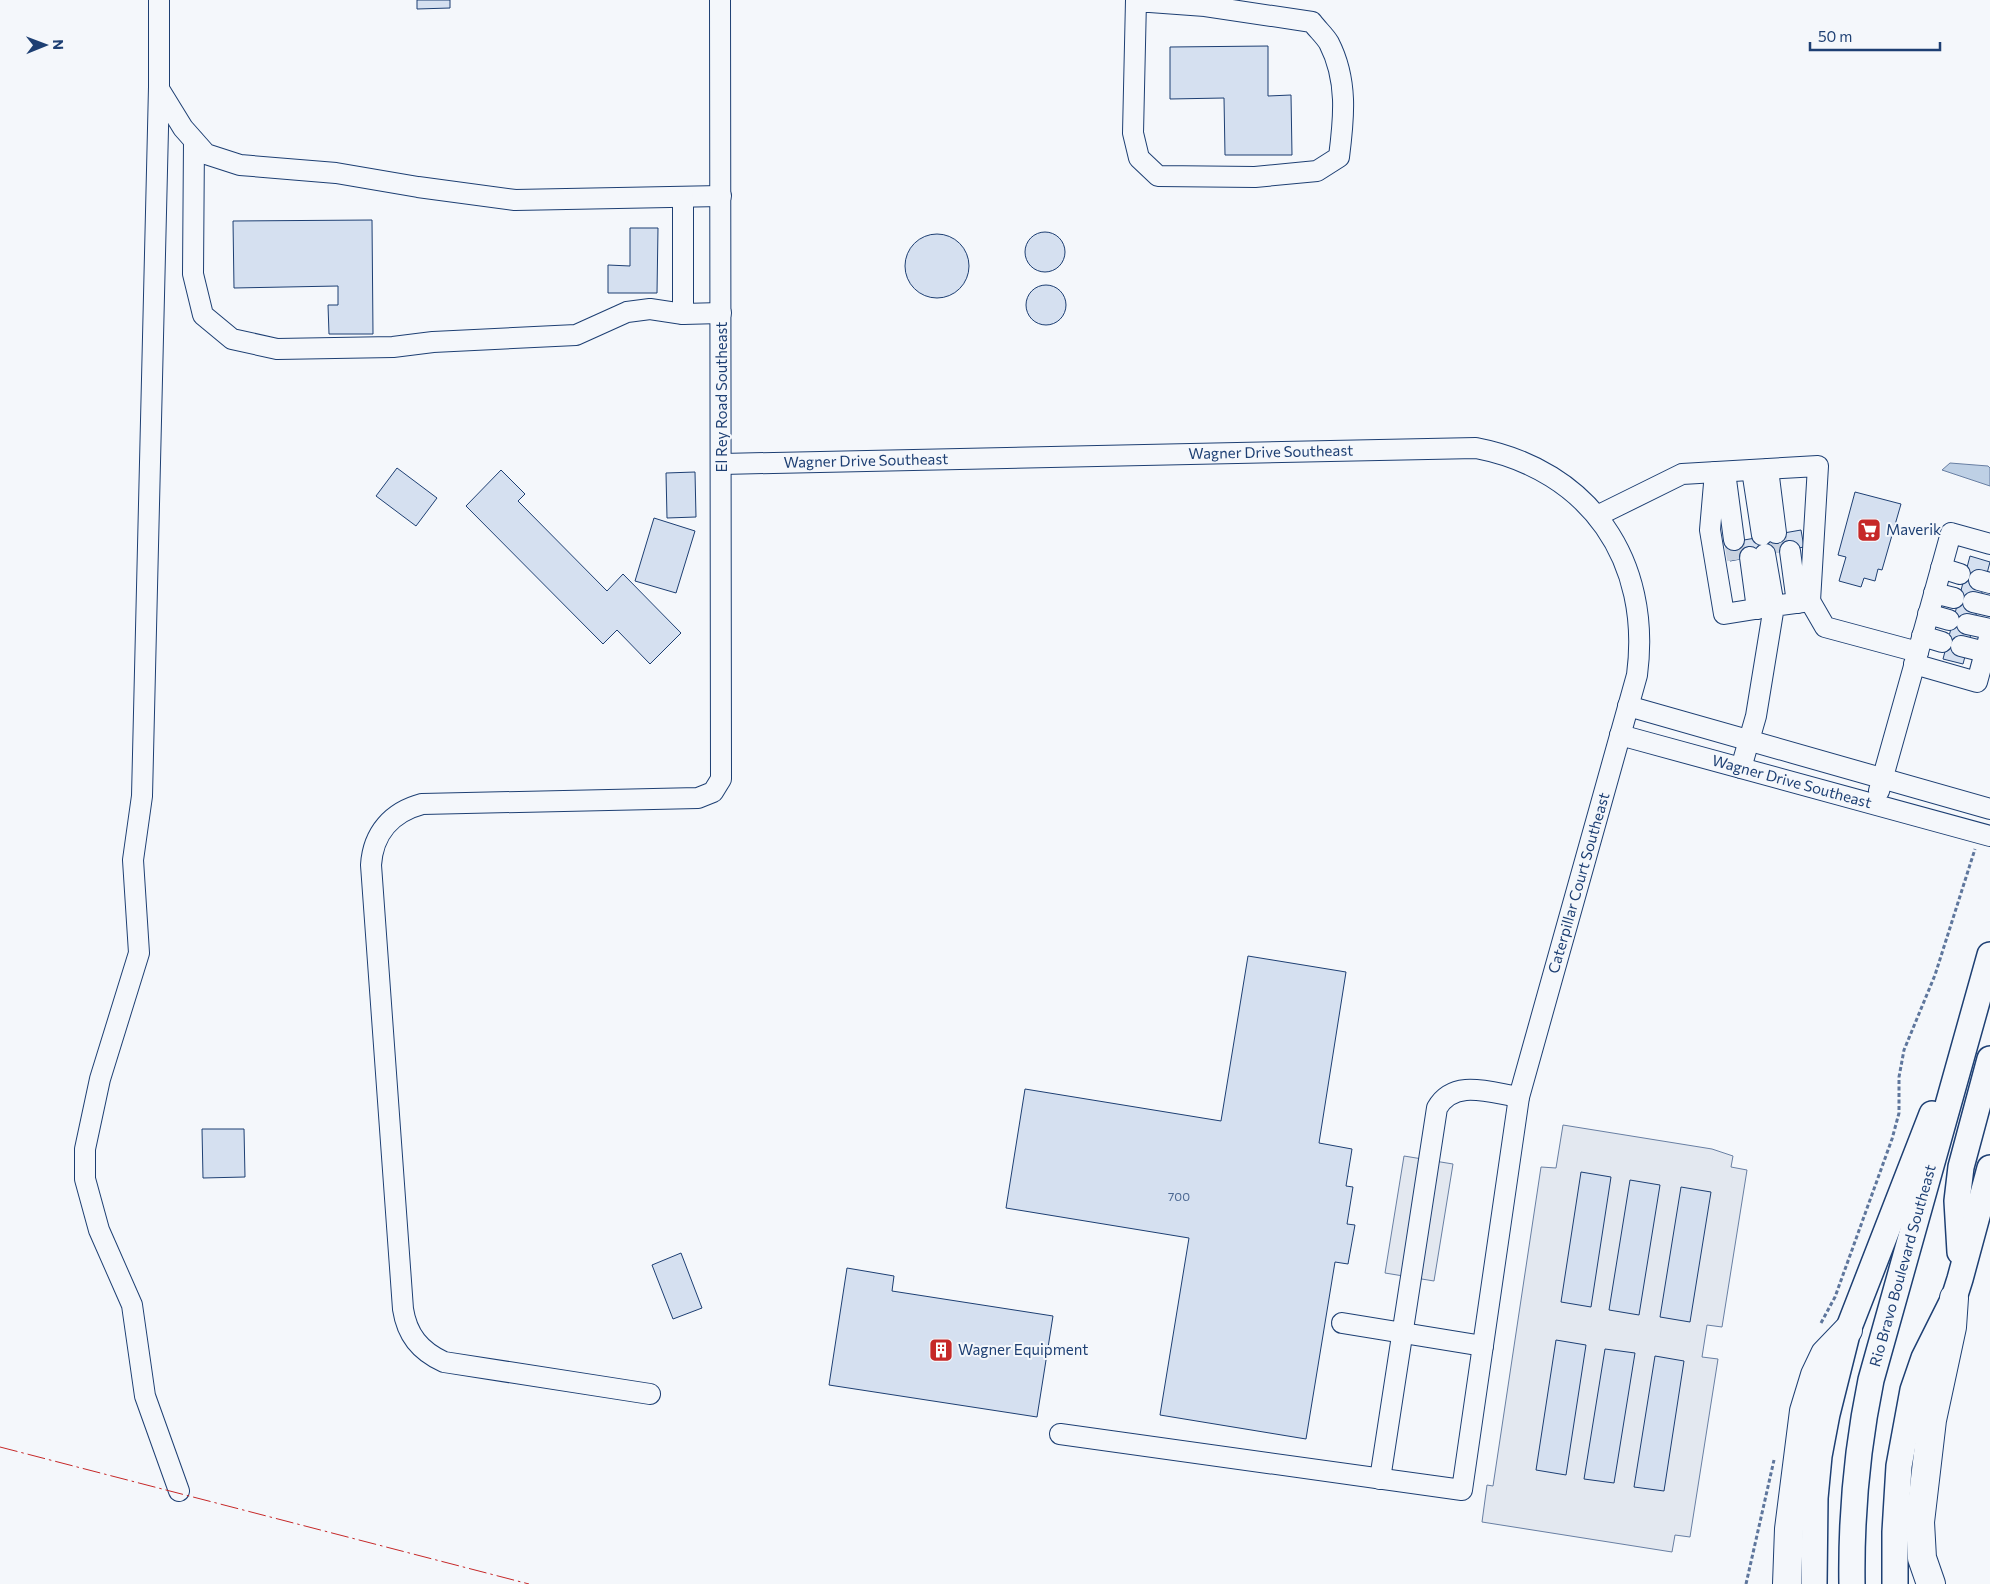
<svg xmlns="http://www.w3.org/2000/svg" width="1990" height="1584" font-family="Commissioner,sans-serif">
<rect width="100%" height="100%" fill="#f4f7fb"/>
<path fill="#e3e8f0" stroke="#687fa3" d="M1563,1125L1712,1149L1733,1156L1731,1167L1747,1170L1722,1327L1707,1325L1702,1357L1718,1359L1690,1537L1675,1535L1672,1552L1482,1522L1487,1485L1493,1486L1541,1167L1556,1168Z
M1404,1156L1453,1164L1434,1281L1385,1273Z"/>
<path fill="#bed0e5" stroke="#687fa3" d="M1950,463L1988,466L1990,468V486L1942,470Z"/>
<path fill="#d5e0f0" stroke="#1d3f73" d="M417,0H450V8L417,9Z
M1268,46V96L1291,95L1292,155H1225L1224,98L1170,99V47Z
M372,220L373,334H329L328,305H338V286L234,288L233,221Z
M630,228H658L657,293H608V265L630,266Z
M1025 252a20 20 0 1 1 40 0a20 20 0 1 1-40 0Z
M905 266a32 32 0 1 1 64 0a32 32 0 1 1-64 0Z
M1026 305a20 20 0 1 1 40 0a20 20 0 1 1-40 0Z
M397,468L437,498L416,526L376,496Z
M501,470L525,494L518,501L607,591L623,574L681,633L650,664L617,630L603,644L466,506Z
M695,472L696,517L667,518L666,473Z
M1855,492L1901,504L1882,570L1878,569L1875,581L1864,578L1861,587L1839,581L1846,557L1838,555Z
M654,518L695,531L676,593L635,581Z
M1801,530L1804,547L1730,561L1727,543Z
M1970,556L1990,562L1963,664L1943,659Z
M1248,956L1346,972L1319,1143L1352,1149L1346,1186L1353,1187L1347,1224L1355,1225L1348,1264L1335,1262L1306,1439L1160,1415L1189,1238L1006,1208L1025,1089L1221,1121Z
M202,1129H244L245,1177L203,1178Z
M1581,1172L1611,1177L1591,1307L1561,1302Z
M1630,1180L1660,1185L1639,1315L1609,1310Z
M1681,1187L1711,1192L1690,1322L1660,1317Z
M681,1253L702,1308L673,1319L652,1265Z
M847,1268L894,1276L892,1291L1053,1316L1037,1417L829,1385Z
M1556,1340L1586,1345L1566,1475L1536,1470Z
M1605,1349L1635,1353L1614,1483L1584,1479Z
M1655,1356L1684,1361L1664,1491L1634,1487Z"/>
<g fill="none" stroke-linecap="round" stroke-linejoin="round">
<path stroke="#c9d2e0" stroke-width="20" stroke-dasharray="20 10" stroke-linecap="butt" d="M1776,533L1779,553
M1734,540L1737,560"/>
<g stroke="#1d3f73" stroke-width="22">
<g id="minor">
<path d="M159,0V87L142,796L133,860L139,953L100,1079L85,1149V1179L99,1230L132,1305L145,1396L179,1491"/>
<path d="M1136,1L1205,6L1312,22C1317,29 1325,36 1329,43C1348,80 1344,118 1339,157L1317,171L1255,177L1158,176L1139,158L1133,133L1136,0"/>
<path d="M159,89L183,128L206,154L240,165L336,173L418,187L515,200L721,196"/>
<path d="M194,141L193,274L203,315L232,339L277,349L393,347L433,342L576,335L627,312L650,309L683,314"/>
<path d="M683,197V314L721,313"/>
<path id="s1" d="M722,464L1476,448C1590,470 1652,561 1637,675L1519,1097L1462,1490L1060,1434"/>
<path d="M1768,469L1776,533"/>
<path d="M1752,470L1762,535"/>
<path d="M1715,472L1710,530L1724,614L1774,606L1765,554"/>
<path d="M1725,472L1734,540"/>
<path d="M1597,516L1682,474L1818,466L1810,601L1774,606L1756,716L1741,768"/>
<path d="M1790,551L1797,603"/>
<path d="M1750,557L1757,609"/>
<path d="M1941,568L1960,574"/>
<path d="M1979,580L1990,583"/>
<path d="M1934,593L1954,598"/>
<path d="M1810,601L1825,627L1918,652L1879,791"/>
<path d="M1973,602L1990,606"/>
<path d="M1928,614L1949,620"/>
<path d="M1967,624L1990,629"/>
<path d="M1922,636L1942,642"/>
<path d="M1961,646L1985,652"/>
<path d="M1918,652L1951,533L1990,544"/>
<path d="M1914,664L1977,682L1990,634"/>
<path d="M1628,706L1990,809"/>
<path id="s2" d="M1620,735L1990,836"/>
<path d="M1342,1323L1483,1346"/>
<path d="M650,1394L444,1362C420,1351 407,1335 403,1309L371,865C373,833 392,812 422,804L698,798L713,792L721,779L720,0"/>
<path d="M1380,1479L1437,1108C1454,1078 1491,1093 1519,1097"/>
</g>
</g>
<g stroke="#1d3f73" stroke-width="28">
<g id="major">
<path d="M1960,1252L1957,1201L1961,1167L1990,1059"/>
<path d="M1814,1584L1815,1498L1819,1456L1827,1414L1848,1330L1932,1114"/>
<path id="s3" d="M1852,1584C1851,1515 1857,1448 1871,1380L1990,955"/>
<path d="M1895,1584V1532L1899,1466L1913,1390L1924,1358L1954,1298L1960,1279L1990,1168"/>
</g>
</g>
<g stroke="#1d3f73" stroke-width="30">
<path id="highway" d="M1787,1584L1789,1529L1804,1411L1815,1375L1825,1354L1848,1330
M1931,1584L1922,1558L1920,1522L1932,1420L1952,1327L1954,1298"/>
</g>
<path stroke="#5e769c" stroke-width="3" stroke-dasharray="4 2.5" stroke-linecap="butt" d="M1821,1323L1835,1297L1892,1139L1899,1113V1077L1904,1050L1935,975L1975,849
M1746,1584L1774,1460"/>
<use href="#minor" stroke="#f4f7fb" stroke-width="20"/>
<use href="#major" stroke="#f4f7fb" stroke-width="25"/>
<use href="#highway" stroke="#f4f7fb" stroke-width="28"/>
<path stroke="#c62828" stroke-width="1" stroke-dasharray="18 4 2.5 4" stroke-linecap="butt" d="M0,1447L529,1584"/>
</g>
<defs>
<g id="supermarket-square" transform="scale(1.25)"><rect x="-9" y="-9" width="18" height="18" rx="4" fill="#c62828" stroke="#f4f7fb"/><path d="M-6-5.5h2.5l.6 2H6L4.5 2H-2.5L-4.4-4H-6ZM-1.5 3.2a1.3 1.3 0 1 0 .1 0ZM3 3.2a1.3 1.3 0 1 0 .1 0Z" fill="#fff"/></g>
<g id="building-square" transform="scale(1.25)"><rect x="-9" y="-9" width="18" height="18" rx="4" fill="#c62828" stroke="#f4f7fb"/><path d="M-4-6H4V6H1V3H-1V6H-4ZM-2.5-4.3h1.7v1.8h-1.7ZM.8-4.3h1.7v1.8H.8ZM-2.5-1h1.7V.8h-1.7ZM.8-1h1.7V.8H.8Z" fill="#fff"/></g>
</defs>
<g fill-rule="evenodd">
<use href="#supermarket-square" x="1869" y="530"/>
<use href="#building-square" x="941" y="1350"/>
</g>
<g text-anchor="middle" stroke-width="4" stroke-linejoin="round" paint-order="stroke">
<g font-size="12" fill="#4b6792">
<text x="1179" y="1201">700</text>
</g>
<g font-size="15" fill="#1d3f73" stroke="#f4f7fb">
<text transform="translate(722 397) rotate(-90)" y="5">El Rey Road Southeast</text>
<text dy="5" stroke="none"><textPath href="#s1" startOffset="549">Wagner Drive Southeast</textPath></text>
<text dy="5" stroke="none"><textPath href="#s1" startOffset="144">Wagner Drive Southeast</textPath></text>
<text dy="5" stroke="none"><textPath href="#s2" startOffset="178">Wagner Drive Southeast</textPath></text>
<text transform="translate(1579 883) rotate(-74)" y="5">Caterpillar Court Southeast</text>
<text dy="5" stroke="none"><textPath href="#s3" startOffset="324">Rio Bravo Boulevard Southeast</textPath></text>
</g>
<g font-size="15" fill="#1d3f73" stroke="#f4f7fb" text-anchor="start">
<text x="1886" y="535">Maverik</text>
<text x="958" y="1355">Wagner Equipment</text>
</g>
</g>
<g transform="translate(45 45) rotate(89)" stroke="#f4f7fb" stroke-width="4" paint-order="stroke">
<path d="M0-4L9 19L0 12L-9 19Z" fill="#1d3f73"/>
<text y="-8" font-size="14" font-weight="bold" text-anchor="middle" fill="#1d3f73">N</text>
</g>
<path d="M1810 42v8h130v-8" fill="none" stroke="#1d3f73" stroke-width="2.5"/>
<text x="1818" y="42" font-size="15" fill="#1d3f73" stroke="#f4f7fb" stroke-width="4" paint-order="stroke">50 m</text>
</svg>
